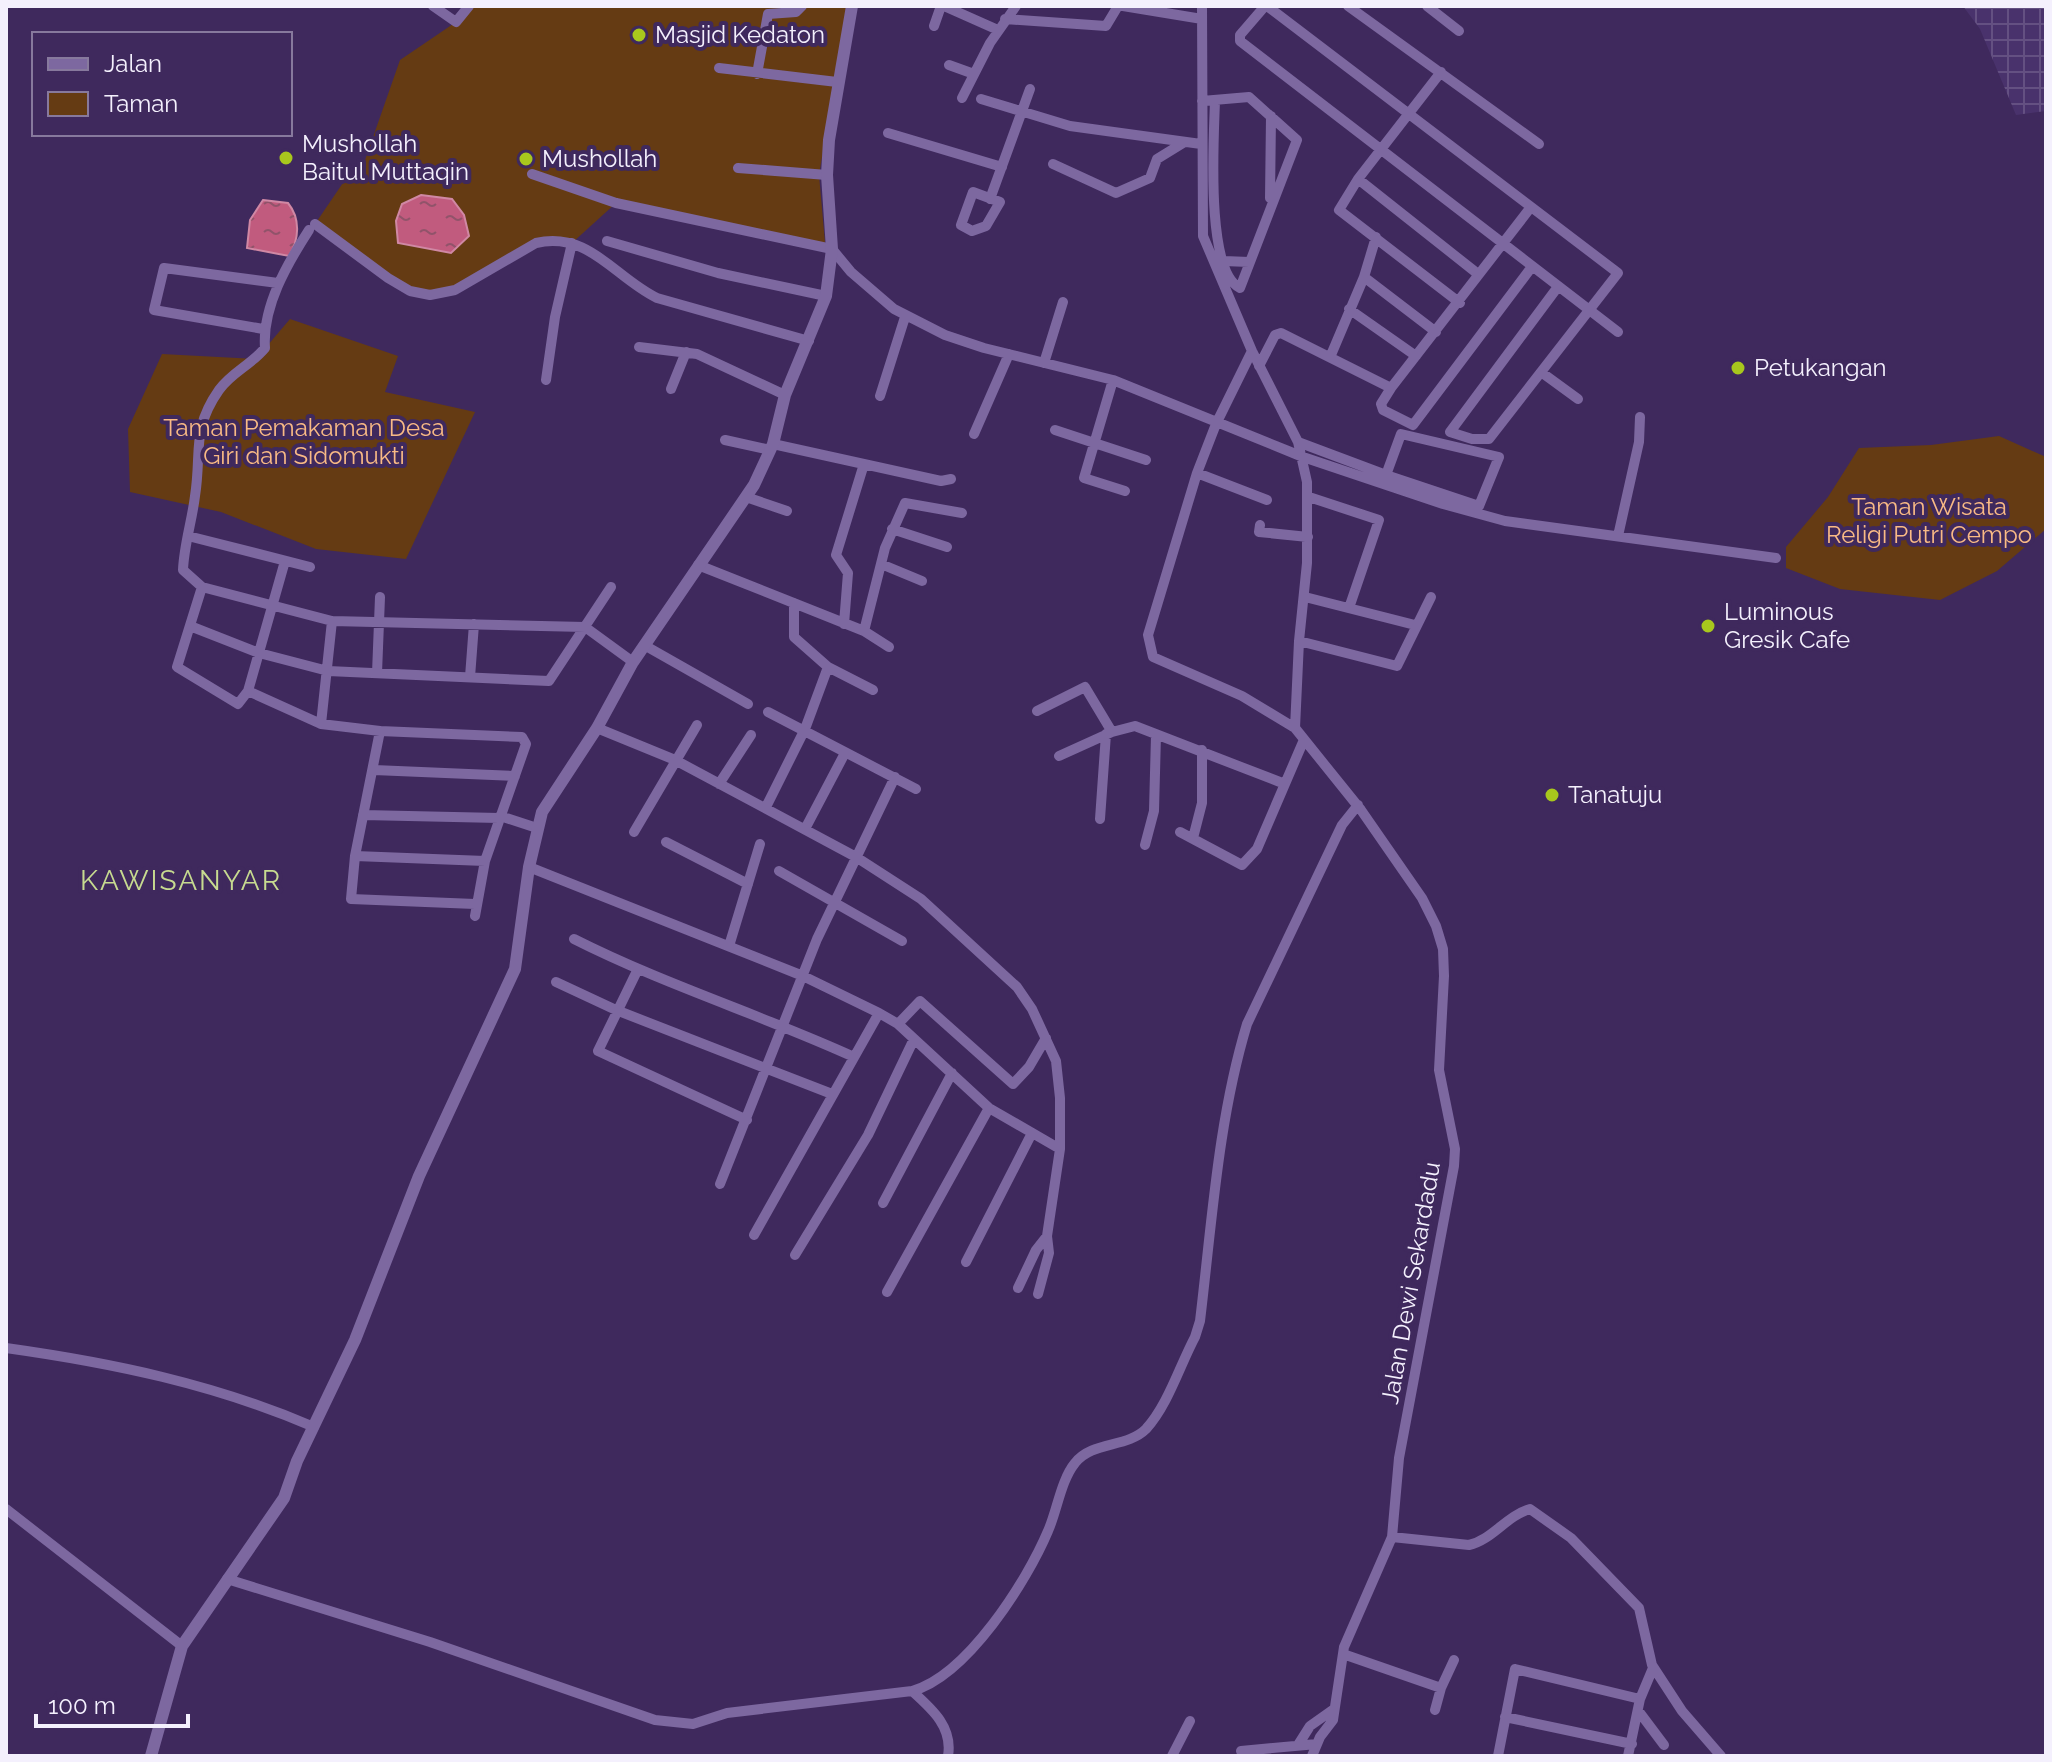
<svg xmlns="http://www.w3.org/2000/svg" width="2052" height="1762" font-family="Raleway,sans-serif">
<defs>
<pattern id="industrial-grid" width="8" height="8" patternUnits="userSpaceOnUse" patternTransform="scale(2)"><rect width="8" height="8" fill="#49326c"/><path d="M0 4h8M4 0v8" fill="none" stroke="#645082"/></pattern>
<pattern id="water-ripples" width="26" height="14" patternUnits="userSpaceOnUse" patternTransform="scale(2)"><rect width="26" height="14" fill="#c15b7e"/><path d="M2 4q2-2 4 0t4 0M15 11q2-2 4 0t4 0" fill="none" stroke="#91536a"/></pattern>
</defs>
<rect width="100%" height="100%" fill="#3f295d"/>
<path fill="url(#industrial-grid)" d="M1963,6H2046V111L2016,115L1980,29Z"/>
<path fill="#653b13" d="M468,6H847L819,175L825,243L616,203L572,243L550,240L442,294L404,288L315,224L349,174L365,160L400,60L456,22Z
M290,319L398,356L385,392L475,412L406,559L316,549L221,512L130,492L128,429L162,354L256,359Z
M1999,436L2046,457V529L1997,571L1940,600L1840,589L1786,568V547L1828,497L1859,448L1931,445Z"/>
<path fill="url(#water-ripples)" stroke="#d088a4" stroke-width="2" d="M421,195L452,199L464,215L469,236L451,253L398,243L396,221L402,204Z
M263,200L288,203C301,219 299,240 289,256L247,248L250,220Z"/>
<g fill="none" stroke-linecap="round" stroke-linejoin="round">
<path stroke="#7d68a0" stroke-width="10" d="M433,6L456,22L469,6
M944,6L998,30
M1123,6L1202,19
M1202,6L1203,236L1252,351L1298,442L1307,482V563L1299,641L1295,728L1361,810L1422,898L1436,926L1443,949L1444,976L1439,1070L1455,1149L1454,1166L1399,1458L1392,1537L1344,1647L1333,1720L1320,1737L1312,1756
M1265,6L1240,35V41L1618,332
M1267,6L1618,273L1489,439H1472L1450,432L1557,288
M1348,6L1539,144
M1427,6L1459,31
M1005,19L1106,26L1118,6
M934,26L941,6
M949,65L974,74
M719,68L837,82
M1441,72L1358,179L1339,210L1460,303
M757,74L768,14L796,12L802,6
M962,98L990,43L1016,6
M981,99L1070,126L1201,144
M1202,101L1249,97L1297,140L1240,288C1205,271 1214,137 1215,100
M888,133L1002,167
M1053,164L1116,193L1150,178L1157,159L1183,143
M738,168L827,175
M532,174L616,203L832,249L851,272L894,309L945,335L984,348L1113,380L1303,457L1443,504L1505,521L1776,558
M1358,179L1478,274
M973,192L1000,202L986,226L972,231L961,225Z
M1270,198L1271,116
M990,199L1030,89
M1531,207L1391,388L1381,404L1383,410L1413,425L1531,268
M315,224L388,278L410,291L430,295L455,290L536,243C589,231 614,277 657,298L809,341
M309,230C287,264 262,307 265,348C251,365 232,372 219,390C191,430 202,452 195,496C192,521 184,545 183,570L202,587L332,621L585,627L633,662
M607,241L718,273L826,296
M1224,261L1249,262
M1364,277L1436,332
M1349,309L1416,356
M263,329L154,310L164,268L278,283
M639,347L697,354L785,395
M1252,351L1216,424L1197,473L1148,635L1153,657L1242,696L1295,728
M1331,355L1364,277L1376,237
M1044,363L1063,302
M1259,366L1275,335L1281,333L1391,388
M1541,372L1578,399
M546,380L555,317L572,243
M1113,380L1084,478L1125,491
M671,389L686,352
M880,396L905,317
M1055,430L1146,460
M974,434L1009,354
M1401,434L1499,457L1479,506L1386,475Z
M725,440L770,450
M1298,442L1386,475
M773,444L941,481L951,479
M1197,473L1267,500
M746,497L787,511
M1309,497L1379,520L1349,608
M1260,525L1259,532L1308,537
M892,529L947,547
M188,536L310,567
M1618,536L1639,442L1640,417
M881,564L922,581
M698,565L864,631L885,548L905,503L962,513
M202,587L177,667L238,704L248,691L285,561
M1305,597L1415,625
M794,603V637L828,667
M844,624L848,573L836,555L864,464
M190,626L259,653L328,671L549,681L611,587
M864,631L889,647
M1299,641L1397,666L1431,597
M644,645L748,704
M377,673L380,597
M470,677L474,624
M248,691L321,724L380,731L522,737L526,744L485,861L475,916
M1037,711L1085,687L1112,732
M768,712L916,789
M321,724L332,621
M597,728L675,760L856,857L921,899L1017,987L1032,1009L1056,1061L1060,1098V1149L1047,1236L1049,1253L1038,1294
M380,731L355,856L351,899L475,904
M1059,756L1112,732L1135,726L1285,784
M374,770L515,776
M719,784L751,735
M766,807L805,729L828,667L873,690
M363,815L499,818
M500,816L537,828
M1100,819L1106,734
M805,829L845,753
M634,832L697,725
M1180,832L1242,865L1257,849L1303,742
M1193,838L1202,803V750
M666,842L748,884
M1145,845L1154,811L1156,735
M355,856L485,861
M529,867L803,976L879,1013L898,1024L989,1108L1060,1149
M779,871L902,941
M574,939C665,985 762,1015 854,1057
M729,946L760,844
M637,971L598,1051L747,1120
M556,982L616,1010L832,1094
M898,1024L920,1001L1013,1084L1029,1067L1046,1038
M720,1184L817,939L895,777
M883,1203L952,1073
M754,1235L879,1013
M795,1255L868,1135L914,1039
M966,1262L1032,1133
M1018,1288L1036,1250L1047,1236
M887,1292L989,1108
M6,1348C113,1363 214,1384 314,1427
M6,1509L182,1646
M1392,1537L1469,1545C1492,1540 1506,1516 1530,1509L1571,1538L1639,1608L1652,1665L1682,1711L1721,1756
M227,1579L430,1642L655,1720L693,1724L727,1713L912,1691C967,1676 1027,1581 1048,1531C1057,1511 1061,1480 1075,1463C1092,1441 1127,1448 1146,1429C1168,1405 1180,1365 1195,1337L1200,1321C1212,1222 1218,1120 1247,1024L1342,825L1358,805
M1343,1654L1441,1688L1454,1660
M912,1691C932,1709 953,1727 948,1756
M1640,1699L1653,1668
M1435,1710L1441,1688
M1640,1713L1664,1745
M1505,1717L1632,1744
M1298,1745L1310,1726L1334,1709
M1241,1751L1317,1744
M1172,1756L1190,1721
M1498,1756L1515,1669L1640,1699L1628,1756"/>
<path stroke="#7d68a0" stroke-width="12" d="M151,1756L182,1646L284,1498L297,1461L355,1340L419,1176L515,969L529,867L542,812L597,728L633,662L754,485L773,444L785,395L826,296L832,249L827,175L829,140L852,6"/>
</g>
<g fill="#a8c71d" stroke="#3f295d" stroke-width="3">
<circle cx="639" cy="35" r="8"/>
<circle cx="286" cy="158" r="8"/>
<circle cx="526" cy="159" r="8"/>
<circle cx="1738" cy="368" r="8"/>
<circle cx="1708" cy="626" r="8"/>
<circle cx="1552" cy="795" r="8"/>
</g>
<g text-anchor="middle" stroke-width="8" stroke-linejoin="round" paint-order="stroke">
<g font-size="24" fill="#f4f0fd" stroke="#3f295d" text-anchor="start">
<text x="655" y="43">Masjid Kedaton</text>
<text x="302" y="152">Mushollah<tspan x="302" dy="28">Baitul Muttaqin</tspan></text>
<text x="542" y="167">Mushollah</text>
<text x="1754" y="376">Petukangan</text>
<text x="1724" y="620">Luminous<tspan x="1724" dy="28">Gresik Cafe</tspan></text>
<text x="1568" y="803">Tanatuju</text>
</g>
<g font-size="24" fill="#f9ba85" stroke="#3f295d">
<text x="304" y="436">Taman Pemakaman Desa<tspan x="304" dy="28">Giri dan Sidomukti</tspan></text>
<text x="1929" y="515">Taman Wisata<tspan x="1929" dy="28">Religi Putri Cempo</tspan></text>
</g>
<g font-size="24" fill="#f4f0fd" stroke="#3f295d">
<text transform="translate(1411 1283) rotate(-80)" y="8">Jalan Dewi Sekardadu</text>
</g>
<g font-size="28" letter-spacing="2" fill="#c7db90" stroke="#3f295d">
<text x="181" y="890">KAWISANYAR</text>
</g>
</g>
<rect width="2052" height="1762" fill="none" stroke="#f4f0fd" stroke-width="16"/>
<rect x="32" y="32" width="260" height="104" fill="#3f295d" stroke="#87799d" stroke-width="2"/>
<rect x="48" y="58" width="40" height="12" fill="#7d68a0" stroke="#87799d" stroke-width="2"/>
<text x="104" y="72" font-size="24" fill="#f4f0fd">Jalan</text>
<rect x="48" y="92" width="40" height="24" fill="#653b13" stroke="#87799d" stroke-width="2"/>
<text x="104" y="112" font-size="24" fill="#f4f0fd">Taman</text>
<path d="M36 1714v12h152v-12" fill="none" stroke="#f4f0fd" stroke-width="4"/>
<text x="48" y="1714" font-size="24" fill="#f4f0fd" stroke="#3f295d" stroke-width="6" paint-order="stroke">100 m</text>
</svg>
